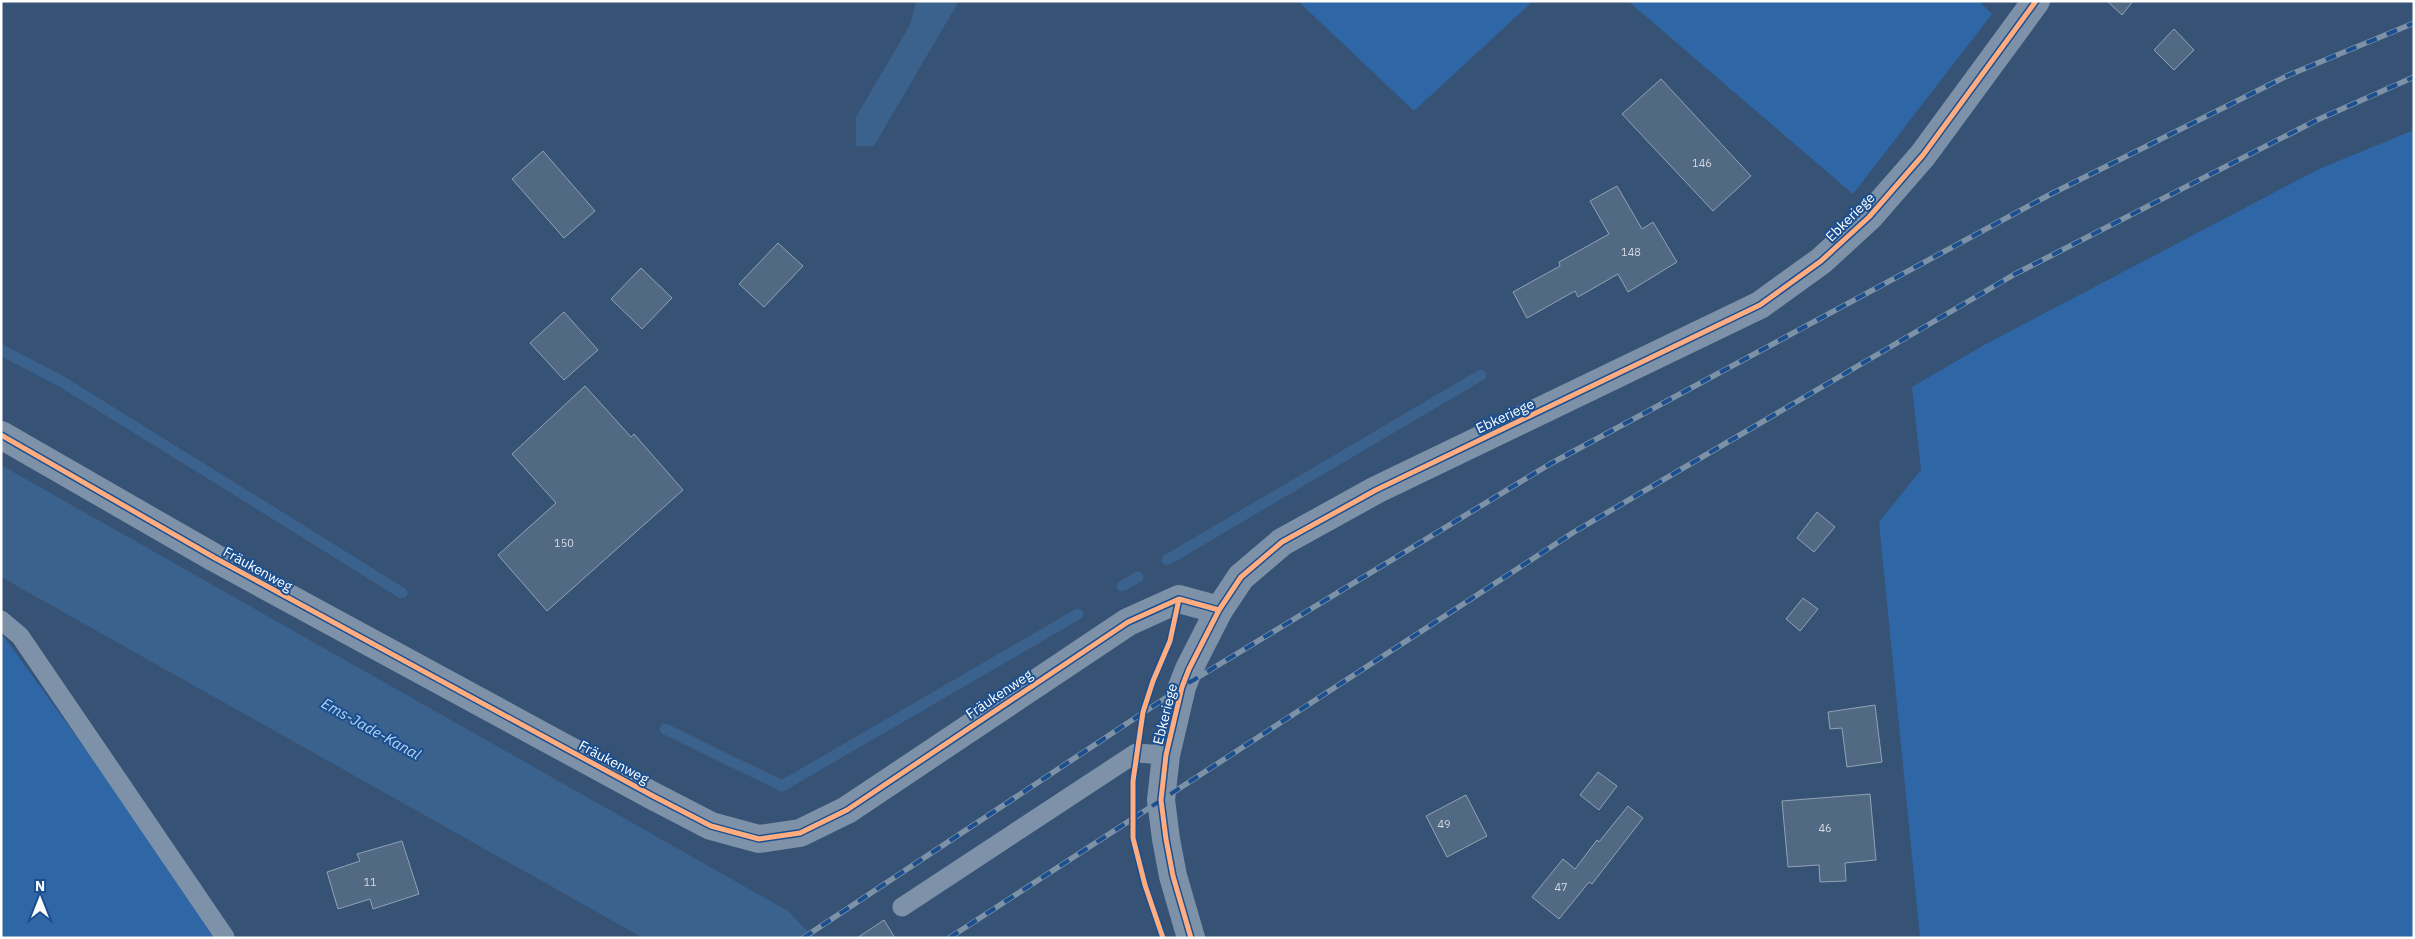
<svg xmlns="http://www.w3.org/2000/svg" width="2415" height="939" font-family="'IBM Plex Sans',sans-serif">
<rect width="100%" height="100%" fill="#365274"/>
<path fill="#2f66a5" d="M1298,1H1533L1414,111Z
M1628,1H1979L1992,14L1853,194Z
M2414,130V938H1920L1879,522L1921,470L1912,387L1984,345L2319,169Z
M1,635L5,638L223,938H1Z"/>
<path fill="#3b618d" d="M916,1H959L874,146H856V117L910,25Z
M1,465L788,911L814,938H643L1,577Z"/>
<g fill="none" stroke-linecap="round" stroke-linejoin="round">
<path stroke="#3b618d" stroke-width="11" d="M1,350L61,381L402,593
M1167,560L1481,375
M1122,586L1138,577
M665,729L782,786L1078,614"/>
</g>
<path fill="#526984" stroke="#92a2b6" d="M2107,1H2133L2122,15Z
M2174,29L2194,50L2174,70L2154,50Z
M1661,79L1751,176L1713,211L1622,114Z
M543,151L595,211L564,238L512,179Z
M1617,186L1642,229L1653,222L1677,262L1628,292L1618,274L1578,297L1575,291L1527,318L1513,292L1560,266L1559,262L1609,234L1590,201Z
M778,243L803,266L764,307L739,284Z
M641,268L672,298L642,329L611,299Z
M564,312L598,350L564,380L530,343Z
M585,386L631,437L634,434L683,490L547,611L498,555L556,503L512,454Z
M1817,512L1835,527L1814,552L1797,538Z
M1803,598L1818,609L1800,631L1786,619Z
M1875,705L1882,762L1847,767L1842,728L1830,729L1828,712Z
M1598,772L1617,786L1599,810L1580,795Z
M1870,794L1876,860L1845,863L1846,881L1820,882L1819,865L1788,867L1782,801Z
M1466,795L1487,836L1447,857L1426,816Z
M1628,806L1643,818L1592,884L1589,882L1559,919L1532,897L1563,859L1575,869L1597,840L1599,842Z
M402,841L419,894L373,909L370,899L338,909L327,872L360,861L357,854Z
M884,920L895,938H857Z"/>
<g fill="none" stroke-linecap="round" stroke-linejoin="round">
<path stroke="#7d92a8" stroke-width="19" d="M1,620L20,636L225,937
M902,907L1136,753L1166,755"/>
<path stroke="#7d92a8" stroke-width="28" d="M1,435L215,558L653,796L711,826L759,839L800,833L847,810L1128,622L1179,599L1219,610"/>
<path stroke="#7d92a8" stroke-width="28" d="M1191,938L1173,876L1166,839L1161,800L1166,755L1182,687L1189,669L1219,610L1241,577L1282,542L1376,490L1760,305L1821,261L1869,217L1923,155L2036,1"/>
<g stroke="#7e92a7" stroke-width="5.5">
<path id="rail" d="M803,938L1182,687L1550,464L2051,194L2289,75L2414,23
M949,938L1574,532L2015,274L2317,120L2414,77"/>
</g>
<use href="#rail" stroke="#1b4f8f" stroke-width="4" stroke-dasharray="11" stroke-linecap="butt"/>
<g stroke="#1b4f8f" stroke-width="8">
<path id="cycleway" d="M1,435L215,558L653,796L711,826L759,839L800,833L847,810L1128,622L1179,599L1219,610
M1163,938L1145,885L1133,838V781L1143,712L1153,681L1170,641L1179,599
M1191,938L1173,876L1166,839L1161,800L1166,755L1182,687L1189,669L1219,610L1241,577L1282,542L1376,490L1760,305L1821,261L1869,217L1923,155L2036,1"/>
</g>
<use href="#cycleway" stroke="#ffac80" stroke-width="5"/>
</g>
<g text-anchor="middle" stroke-width="4" stroke-linejoin="round" paint-order="stroke">
<g font-size="11" fill="#d4dae0">
<text x="1702" y="167">146</text>
<text x="1631" y="256">148</text>
<text x="564" y="547">150</text>
<text x="1444" y="828">49</text>
<text x="1825" y="832">46</text>
<text x="370" y="886">11</text>
<text x="1561" y="891">47</text>
</g>
<g font-size="14" fill="#fff" stroke="#1b4f8f">
<text transform="translate(1850 217) rotate(-45)" y="5">Ebkeriege</text>
<text transform="translate(1505 416) rotate(-25)" y="5">Ebkeriege</text>
<text transform="translate(258 569) rotate(29)" y="5">Fräukenweg</text>
<text transform="translate(999 694) rotate(-34)" y="5">Fräukenweg</text>
<text transform="translate(1165 714) rotate(-76)" y="5">Ebkeriege</text>
<text transform="translate(614 762) rotate(28)" y="5">Fräukenweg</text>
</g>
<g font-size="15" font-style="italic" fill="#b5d3f5" stroke="#1b4f8f">
<text transform="translate(371 729) rotate(29)" y="5">Ems-Jade-Kanal</text>
</g>
</g>
<rect width="2415" height="939" fill="none" stroke="#ffffff" stroke-width="5"/>
<g transform="translate(40 899)" stroke="#1b4f8f" stroke-width="4" paint-order="stroke">
<path d="M0-4L9 19L0 12L-9 19Z" fill="#ffffff"/>
<text y="-8" font-size="14" font-weight="bold" text-anchor="middle" fill="#ffffff">N</text>
</g>
</svg>
